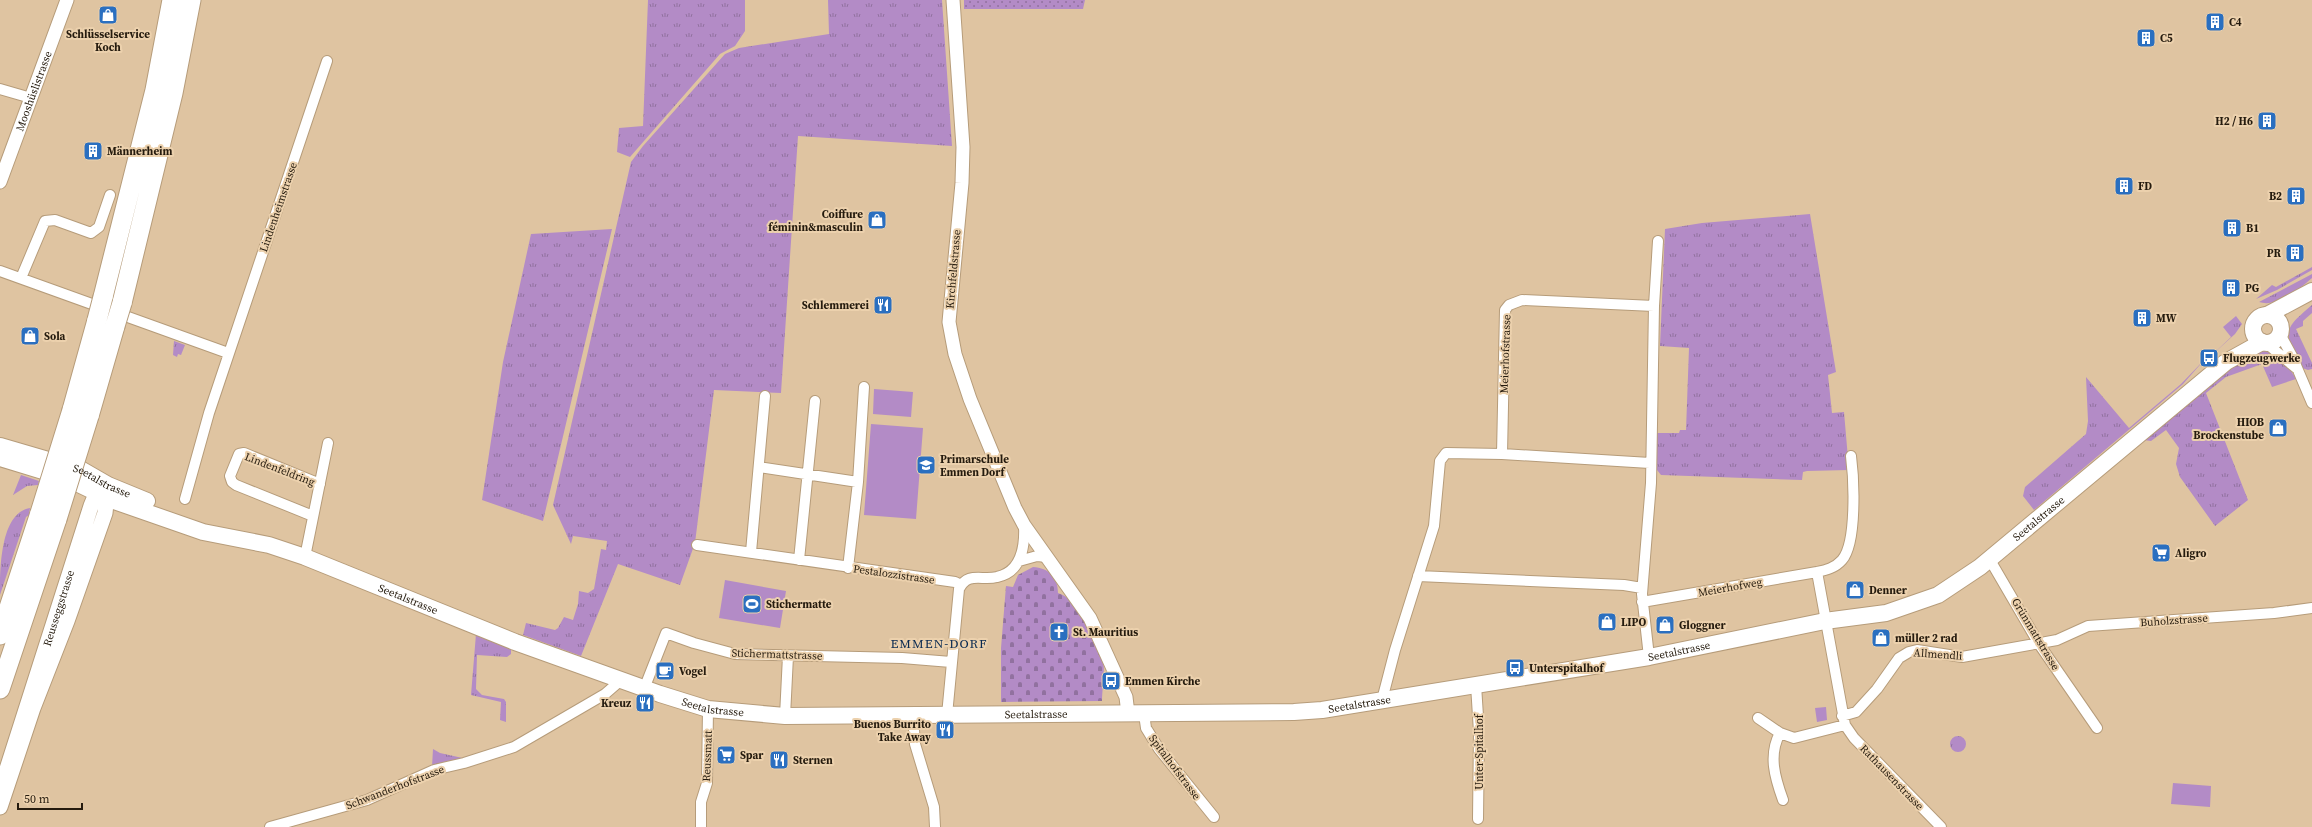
<svg xmlns="http://www.w3.org/2000/svg" width="2312" height="827" font-family="'Source Serif 4',serif">
<defs>
<pattern id="grass-tufts" width="24" height="20" patternUnits="userSpaceOnUse"><rect width="24" height="20" fill="#b38bc6"/><path d="M3 7l-1-3M5 7V3M7 7l1-3M15 17l-1-3M17 17v-4M19 17l1-3" fill="none" stroke="#91719f"/></pattern>
<pattern id="cemetery-stones" width="16" height="16" patternUnits="userSpaceOnUse"><rect width="16" height="16" fill="#b38bc6"/><path d="M2 7V4a2 2 0 0 1 4 0v3zM10 15v-3a2 2 0 0 1 4 0v3z" fill="#91719f"/></pattern>
<pattern id="garden-dots" width="8" height="8" patternUnits="userSpaceOnUse"><rect width="8" height="8" fill="#b38bc6"/><path d="M2 2h.1M6 6h.1" fill="none" stroke="#91719f" stroke-width="1.8" stroke-linecap="round"/></pattern>
</defs>
<rect width="100%" height="100%" fill="#dfc4a1"/>
<path fill="url(#grass-tufts)" d="M648,0H745V31L735,46L720,54L630,157L617,152L619,128L643,126Z
M828,0H942L952,146L798,136L781,393L714,390L695,543L680,585L618,564L581,656L523,635L526,623L555,630L558,628L564,617L573,620L578,604L579,591L588,593L594,589L601,549L606,550L607,541L573,536L571,544L553,505L631,162L643,146L725,54L739,48L829,34Z
M1810,214L1836,372L1828,375L1832,413L1844,412L1849,470L1807,471L1803,472L1802,480L1661,475L1657,470L1656,433H1679L1680,430H1686L1689,348L1660,346L1665,229L1702,223Z
M612,229L543,521L482,500L503,362L531,234Z
M2312,267V270L2277,290L2256,299L2272,285L2276,287Z
M2312,274V278C2299,289 2277,308 2259,302Z
M2312,305V313L2303,321V326L2296,329L2312,363V369L2308,370L2302,368C2285,332 2280,332 2312,305Z
M2236,316L2242,324L2235,334L2212,355L2231,337L2223,327Z
M174,341L185,345L181,355L178,354L177,357L173,355Z
M2263,350C2276,355 2290,367 2296,379L2272,387L2262,364L2226,377L2206,393L2248,500L2215,526L2180,477L2176,464L2179,448L2166,430L2151,441L2144,440L2236,363Z
M2206,358L2183,384L2034,510L2023,496L2025,487L2086,434L2088,421L2086,377L2129,428L2181,384Z
M21,475L39,481L38,485L27,486L13,495Z
M30,508L29,515L26,517L0,595C0,569 0,513 30,508Z
M476,634L511,648V654L507,657L477,655L476,689L482,695L504,699L506,702V722L500,720L501,702L471,695Z
M1950 744a8 8 0 1 1 16 0a8 8 0 1 1-16 0Z
M433,749L440,753L467,759L432,767Z"/>
<path fill="url(#cemetery-stones)" d="M1033,567C1049,568 1058,577 1058,593C1078,599 1096,634 1102,654C1106,665 1102,689 1102,701L1001,702V648L1006,586L1013,587L1018,575Z"/>
<path fill="url(#garden-dots)" d="M964,0H1085L1083,9H964Z"/>
<path fill="#b38bc6" d="M874,389L913,392L911,417L873,414Z
M871,424L923,428L916,519L864,515Z
M725,580L786,591L780,628L719,618Z
M1826,707L1827,720L1817,722L1815,708Z
M2173,783L2211,786L2210,807L2171,804Z"/>
<g fill="none" stroke-linecap="round" stroke-linejoin="round">
<g stroke="#b69c7a" stroke-width="12">
<path id="minor" d="M0,89L31,98
M0,271L228,353
M21,278L45,221L55,220L91,233L99,227L110,195
M1654,306L1658,241
M2280,334L2292,356L2312,403
M2266,343L2296,368
M1502,454L1505,310L1509,305L1522,300L1654,306L1651,483L1642,594L1649,657
M1851,456C1854,479 1857,543 1842,560C1835,568 1826,570 1817,572L1845,725L1854,738L1941,827
M759,467L858,482
M185,499L209,413L327,61
M313,516L236,485L232,482L230,476L239,454L244,453L320,484
M697,545L955,582L961,585
M751,552L765,396
M305,557L328,443
M799,560L815,401
M1990,560L2039,644L2097,728
M1019,561L1037,556L1047,557
M848,568L858,482L864,387
M1418,576L1624,585L1642,588
M1642,602L1817,572
M1476,685L1479,732L1478,819
M644,689L666,633L694,643L735,654L902,658L951,662
M1382,700L1395,650L1434,526L1440,461L1446,453L1502,454L1650,463
M1144,714L1146,728L1159,749L1214,817
M947,715L959,589C968,571 982,581 997,577C1022,572 1025,545 1024,525
M785,716L788,656
M913,716L915,744L934,807L935,827
M1842,716L1856,712L1877,689L1899,658L1909,652L1917,650L1962,657L2057,640L2088,626L2274,613L2312,608
M1758,718L1780,733L1794,738L1845,725
M1780,733C1768,755 1775,778 1783,800
M270,827L367,800L434,770L464,763L514,747L605,694L620,681
M701,827V802L707,783L708,709"/>
</g>
<g stroke="#b69c7a" stroke-width="15">
<g id="tertiary">
<path d="M953,0L963,147L962,183L949,322L955,354L970,399L1015,508L1024,525L1090,618L1126,697L1128,714"/>
<path id="s1" d="M0,182L67,0"/>
</g>
</g>
<g stroke="#b69c7a" stroke-width="17">
<g id="secondary">
<path id="s2" d="M0,791L91,506L96,494L108,485L105,513L67,621L33,708L0,807"/>
</g>
</g>
<g stroke="#b69c7a" stroke-width="18">
<g id="primary">
<path d="M2267,315L2312,291"/>
<circle cx="2267" cy="329" r="14"/>
<path id="s3" d="M0,446L82,470L108,485L147,501"/>
<path id="s4" d="M0,458L66,478L114,501L203,532L269,545L305,557L515,642L660,694L708,709L785,716L1294,712L1322,710L1649,657L1825,621L1886,613L1938,595L1980,567L2226,362L2262,342"/>
</g>
</g>
<g stroke="#b69c7a" stroke-width="21">
<path id="motorway" d="M103,297L155,90L172,0
M122,303L173,93L191,0
M72,410L97,320
M89,416L115,326
M0,635L40,513
M0,689L57,519"/>
</g>
<use href="#minor" stroke="#fff" stroke-width="10"/>
<use href="#tertiary" stroke="#fff" stroke-width="13"/>
<use href="#secondary" stroke="#fff" stroke-width="15"/>
<use href="#primary" stroke="#fff" stroke-width="16"/>
<use href="#motorway" stroke="#fff" stroke-width="19"/>
<g stroke="#b69c7a" stroke-width="21" stroke-linecap="butt">
<path id="motorway-bridge" d="M97,320L103,297
M115,326L122,303
M40,513L72,410
M57,519L89,416"/>
</g>
<use href="#motorway-bridge" stroke="#fff" stroke-width="19"/>
</g>
<defs>
<g id="shop-square" transform="scale(1)"><rect x="-9" y="-9" width="18" height="18" rx="4" fill="#2a6fc0" stroke="#ecd1ad"/><path d="M-5-2.5h2.3a2.7 3.5 0 0 1 5.4 0H5L5.5 6h-11ZM-1.5-2.5h3a1.5 2.3 0 0 0-3 0Z" fill="#fff"/></g>
<g id="building-square" transform="scale(1)"><rect x="-9" y="-9" width="18" height="18" rx="4" fill="#2a6fc0" stroke="#ecd1ad"/><path d="M-4-6H4V6H1V3H-1V6H-4ZM-2.5-4.3h1.7v1.8h-1.7ZM.8-4.3h1.7v1.8H.8ZM-2.5-1h1.7V.8h-1.7ZM.8-1h1.7V.8H.8Z" fill="#fff"/></g>
<g id="restaurant-square" transform="scale(1)"><rect x="-9" y="-9" width="18" height="18" rx="4" fill="#2a6fc0" stroke="#ecd1ad"/><path d="M-5-6h1v4h1v-4h1v4h1v-4h1v5L-1.5 .5V6h-2V.5L-5-1ZM5-6V6H3V1.5H1.5Q1.5-4 5-6Z" fill="#fff"/></g>
<g id="bus-square" transform="scale(1)"><rect x="-9" y="-9" width="18" height="18" rx="4" fill="#2a6fc0" stroke="#ecd1ad"/><path d="M-5-6H5V4H4V6H2V4H-2V6H-4V4H-5ZM-3.5-4V0h7V-4ZM-3.5 1.2v1.5H-2V1.2ZM2 1.2v1.5H3.5V1.2Z" fill="#fff"/></g>
<g id="school-square" transform="scale(1)"><rect x="-9" y="-9" width="18" height="18" rx="4" fill="#2a6fc0" stroke="#ecd1ad"/><path d="M0-5L7-2L0 1L-7-2ZM-4 1L0 2.5L4 1V4Q0 6-4 4Z" fill="#fff"/></g>
<g id="supermarket-square" transform="scale(1)"><rect x="-9" y="-9" width="18" height="18" rx="4" fill="#2a6fc0" stroke="#ecd1ad"/><path d="M-6-5.5h2.5l.6 2H6L4.5 2H-2.5L-4.4-4H-6ZM-1.5 3.2a1.3 1.3 0 1 0 .1 0ZM3 3.2a1.3 1.3 0 1 0 .1 0Z" fill="#fff"/></g>
<g id="stadium-square" transform="scale(1)"><rect x="-9" y="-9" width="18" height="18" rx="4" fill="#2a6fc0" stroke="#ecd1ad"/><path d="M0-5a6.5 5 0 1 0 0 10a6.5 5 0 1 0 0-10ZM-3.5-1.8h7v3.6h-7Z" fill="#fff"/></g>
<g id="church-square" transform="scale(1)"><rect x="-9" y="-9" width="18" height="18" rx="4" fill="#2a6fc0" stroke="#ecd1ad"/><path d="M-1.2-6h2.4v3.5h3.3v2.4h-3.3V6h-2.4V-.1h-3.3v-2.4h3.3Z" fill="#fff"/></g>
<g id="cafe-square" transform="scale(1)"><rect x="-9" y="-9" width="18" height="18" rx="4" fill="#2a6fc0" stroke="#ecd1ad"/><path d="M-5.5-4.5H6V0H3Q3 3.5 0 3.5H-2.5Q-5.5 3.5-5.5 0ZM3-3.2v2h1.7v-2ZM-6 4.5H4V6H-6Z" fill="#fff"/></g>
</defs>
<g fill-rule="evenodd">
<use href="#shop-square" x="108" y="15"/>
<use href="#building-square" x="2215" y="22"/>
<use href="#building-square" x="2146" y="38"/>
<use href="#building-square" x="2267" y="121"/>
<use href="#building-square" x="93" y="151"/>
<use href="#building-square" x="2124" y="186"/>
<use href="#building-square" x="2296" y="196"/>
<use href="#shop-square" x="877" y="220"/>
<use href="#building-square" x="2232" y="228"/>
<use href="#building-square" x="2295" y="253"/>
<use href="#building-square" x="2231" y="288"/>
<use href="#restaurant-square" x="883" y="305"/>
<use href="#building-square" x="2142" y="318"/>
<use href="#shop-square" x="30" y="336"/>
<use href="#bus-square" x="2209" y="358"/>
<use href="#shop-square" x="2278" y="428"/>
<use href="#school-square" x="926" y="465"/>
<use href="#supermarket-square" x="2161" y="553"/>
<use href="#shop-square" x="1855" y="590"/>
<use href="#stadium-square" x="752" y="604"/>
<use href="#shop-square" x="1607" y="622"/>
<use href="#shop-square" x="1665" y="625"/>
<use href="#church-square" x="1059" y="632"/>
<use href="#shop-square" x="1881" y="638"/>
<use href="#bus-square" x="1515" y="668"/>
<use href="#cafe-square" x="665" y="671"/>
<use href="#bus-square" x="1111" y="681"/>
<use href="#restaurant-square" x="645" y="703"/>
<use href="#restaurant-square" x="945" y="730"/>
<use href="#supermarket-square" x="726" y="755"/>
<use href="#restaurant-square" x="779" y="760"/>
</g>
<g text-anchor="middle" stroke-width="4" stroke-linejoin="round" paint-order="stroke">
<g font-size="11" font-weight="bold" fill="#251b0e" stroke="#ecd1ad" text-anchor="start">
<text x="2229" y="26">C4</text>
<text x="108" y="38" text-anchor="middle">Schlüsselservice<tspan x="108" dy="13">Koch</tspan></text>
<text x="2160" y="42">C5</text>
<text x="2253" y="125" text-anchor="end">H2 / H6</text>
<text x="107" y="155">Männerheim</text>
<text x="2138" y="190">FD</text>
<text x="2282" y="200" text-anchor="end">B2</text>
<text x="863" y="218" text-anchor="end">Coiffure<tspan x="863" dy="13">féminin&amp;masculin</tspan></text>
<text x="2246" y="232">B1</text>
<text x="2281" y="257" text-anchor="end">PR</text>
<text x="2245" y="292">PG</text>
<text x="869" y="309" text-anchor="end">Schlemmerei</text>
<text x="2156" y="322">MW</text>
<text x="44" y="340">Sola</text>
<text x="2223" y="362">Flugzeugwerke</text>
<text x="2264" y="426" text-anchor="end">HIOB<tspan x="2264" dy="13">Brockenstube</tspan></text>
<text x="940" y="463">Primarschule<tspan x="940" dy="13">Emmen Dorf</tspan></text>
<text x="2175" y="557">Aligro</text>
<text x="1869" y="594">Denner</text>
<text x="766" y="608">Stichermatte</text>
<text x="1621" y="626">LIPO</text>
<text x="1679" y="629">Gloggner</text>
<text x="1073" y="636">St. Mauritius</text>
<text x="1895" y="642">müller 2 rad</text>
<text x="1529" y="672">Unterspitalhof</text>
<text x="679" y="675">Vogel</text>
<text x="1125" y="685">Emmen Kirche</text>
<text x="631" y="707" text-anchor="end">Kreuz</text>
<text x="931" y="728" text-anchor="end">Buenos Burrito<tspan x="931" dy="13">Take Away</tspan></text>
<text x="740" y="759">Spar</text>
<text x="793" y="764">Sternen</text>
</g>
<g font-size="11" fill="#251b0e" stroke="#ecd1ad">
<text dy="4" stroke="none"><textPath href="#s1" startOffset="97">Mooshüslistrasse</textPath></text>
<text transform="translate(278 207) rotate(-71)" y="4">Lindenheimstrasse</text>
<text transform="translate(953 269) rotate(-85)" y="4">Kirchfeldstrasse</text>
<text transform="translate(1505 354) rotate(-88)" y="4">Meierhofstrasse</text>
<text transform="translate(280 469) rotate(21)" y="4">Lindenfeldring</text>
<text dy="4" stroke="none"><textPath href="#s3" startOffset="108">Seetalstrasse</textPath></text>
<text dy="4" stroke="none"><textPath href="#s4" startOffset="2121">Seetalstrasse</textPath></text>
<text transform="translate(894 574) rotate(8)" y="4">Pestalozzistrasse</text>
<text transform="translate(1730 587) rotate(-10)" y="4">Meierhofweg</text>
<text dy="4" stroke="none"><textPath href="#s4" startOffset="433">Seetalstrasse</textPath></text>
<text dy="4" stroke="none"><textPath href="#s2" startOffset="192">Reusseggstrasse</textPath></text>
<text transform="translate(2174 620) rotate(-4)" y="4">Buholzstrasse</text>
<text transform="translate(2036 634) rotate(59)" y="4">Grünmattstrasse</text>
<text dy="4" stroke="none"><textPath href="#s4" startOffset="1729">Seetalstrasse</textPath></text>
<text transform="translate(777 654) rotate(2)" y="4">Stichermattstrasse</text>
<text transform="translate(1938 654) rotate(4)" y="4">Allmendli</text>
<text dy="4" stroke="none"><textPath href="#s4" startOffset="1405">Seetalstrasse</textPath></text>
<text dy="4" stroke="none"><textPath href="#s4" startOffset="757">Seetalstrasse</textPath></text>
<text dy="4" stroke="none"><textPath href="#s4" startOffset="1081">Seetalstrasse</textPath></text>
<text transform="translate(1479 752) rotate(-90)" y="4">Unter-Spitalhof</text>
<text transform="translate(707 756) rotate(-88)" y="4">Reussmatt</text>
<text transform="translate(1175 767) rotate(53)" y="4">Spitalhofstrasse</text>
<text transform="translate(1892 777) rotate(46)" y="4">Rathausenstrasse</text>
<text transform="translate(395 787) rotate(-21)" y="4">Schwanderhofstrasse</text>
</g>
<g font-size="13" letter-spacing="1" fill="#092a51" stroke="#ecd1ad">
<text x="939" y="648">EMMEN-DORF</text>
</g>
</g>
<path d="M18 803v6h64v-6" fill="none" stroke="#251b0e" stroke-width="2"/>
<text x="24" y="803" font-size="12" fill="#251b0e" stroke="#ecd1ad" stroke-width="3" paint-order="stroke">50 m</text>
</svg>
